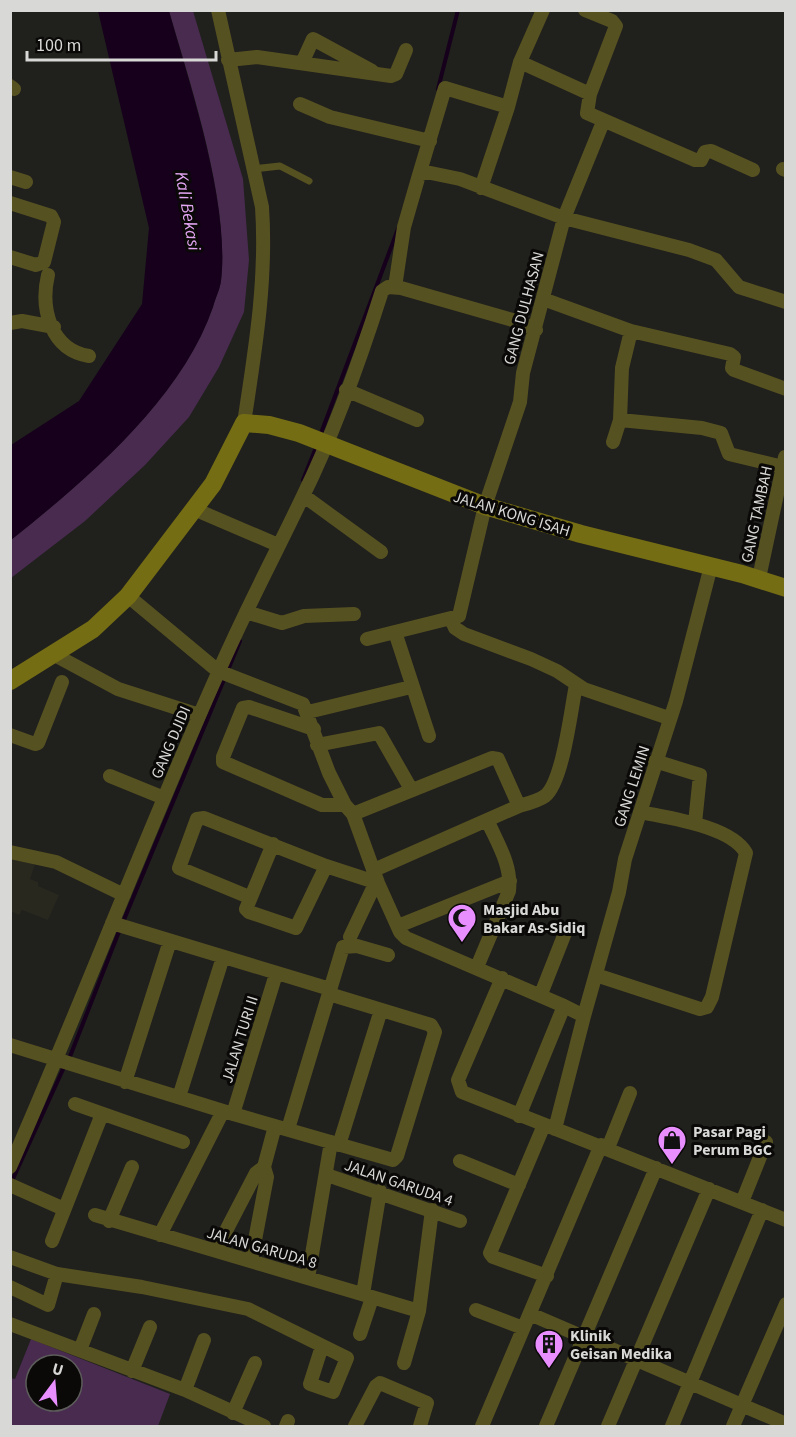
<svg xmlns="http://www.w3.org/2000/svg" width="796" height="1437" font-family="'Source Sans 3',sans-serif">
<rect width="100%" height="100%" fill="#20201d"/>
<path fill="#28281f" d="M10,857L36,861L30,879L38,882V886L59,895L48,920L22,910L19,915L11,911Z"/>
<path fill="#492b50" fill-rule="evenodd" d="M169,11H193L243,179L249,260L244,312L219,367L189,417L145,465L85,521L11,578V540C86,480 181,400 213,307C215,299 220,289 221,281C230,203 191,86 169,11Z
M31,1339L170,1394L158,1426H11L10,1378L15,1379ZM36,1365H72V1401H36Z"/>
<path fill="#16001c" d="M98,11H169C190,86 230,203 221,281C220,289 215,299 213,307C181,400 86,480 11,540V445L79,401L142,304L149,228Z"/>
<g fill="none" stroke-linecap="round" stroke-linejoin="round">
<path stroke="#16001c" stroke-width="4" d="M438,89L458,10
M320,436L398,229
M303,480L317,445
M228,670L240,641
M123,922L225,677
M69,1059L120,929
M12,1181L65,1065"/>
<path stroke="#565121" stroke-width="7" d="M253,169L280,166L309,181"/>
<path stroke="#565121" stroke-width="14" d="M218,10L262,207C267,280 255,351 244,423
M585,10L612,21L616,26L590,94L587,113L695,160H701L705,152L711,151L753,170
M228,60L257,57L391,76L396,74L406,50
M520,62L590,94
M302,63L313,39L372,71
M10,86L14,89
M300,104L330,117L430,141
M508,107L445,88L419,175L426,172L460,179L564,218L689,250L716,260L739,287L786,302
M783,169L786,170
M10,177L26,182
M481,188L508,107L520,62L543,10
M10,203L51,216L54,222L44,262L36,265L10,257
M48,275C40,309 51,350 89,356
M395,287L404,227L419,175
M543,299L631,331L730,354L734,357L732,368L734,370L786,389
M10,323L22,321L54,327
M346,390L417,420
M620,420L622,368L631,331
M613,442L620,420L702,428L721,433L729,454L779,466L786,464
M304,496L381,552
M194,509L278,545
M759,578L785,457
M128,596L218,671L303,704L329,773L345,805L353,814L378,883L400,932L406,938L564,1006L519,1116
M246,612L282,623L304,616L354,614
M451,619L455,628L464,634L531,659L557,671L584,689L669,718
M395,632L429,736
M367,639L459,616L485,506L520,402L523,373L564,218L603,122
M53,654L118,689L199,715
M308,712L411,687
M314,729L249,707L243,708L223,757V762L322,805H345
M10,735L35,744L38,743L62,682
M317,745L379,733L411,789
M655,761L700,775L695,823
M110,776L164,798
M519,806C526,804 538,801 545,796C563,782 571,709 576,685
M353,814L492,758L498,759L519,806L374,870
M273,844L246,909L249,912L296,928L326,866
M10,852L56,862L124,895
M249,897L179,868L197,819L204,818L326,866L378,883
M112,923L330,989
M398,926L510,881
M350,937L375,884
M477,967L509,891C512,866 498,844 488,822
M596,975L700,1009L707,1007L712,997L746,853C731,826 668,818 640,812
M502,978L458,1080L462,1092L786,1220
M541,994L565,933
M584,1016L619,892L625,859L676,701L711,566
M10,1045L223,1111L393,1160L397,1156L435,1032L431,1025L329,994
M125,1082L170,941
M179,1097L223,957
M75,1104L183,1142
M233,1114L276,974
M544,1125L490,1253L493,1257L547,1276
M288,1129L343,947L357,946L388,955
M555,1129L584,1016L564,1006
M339,1145L381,1010
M608,1148L630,1093
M460,1161L519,1185
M10,1167C82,1003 145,836 218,673C244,613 275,555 303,496C335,431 360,360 382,291L388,287L401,288L516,321L536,330
M327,1175L460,1221
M10,1185L64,1209
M742,1202L766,1142
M95,1215L419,1311
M109,1221L132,1167
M160,1235L223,1111
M52,1241L102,1114
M216,1250L256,1173L264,1167
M10,1257L57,1274L142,1287L248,1309L347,1358L333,1392L310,1384L322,1346
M251,1261L267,1177L264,1167L275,1126
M308,1278L331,1142
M10,1287L48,1305L57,1274
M363,1294L380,1191
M476,1310L523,1328
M530,1314L786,1424
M10,1324L185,1390L264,1426
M360,1334L372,1298
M80,1350L94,1314
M404,1363L419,1311L432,1210
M132,1371L150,1327
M185,1390L204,1340
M233,1413L255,1363
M286,1426L288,1421
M355,1426L376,1386L380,1383L427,1403L420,1426
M482,1426L601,1145
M546,1426L656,1168
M608,1426L709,1189
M672,1426L762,1210
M733,1426L786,1304"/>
<path stroke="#756d14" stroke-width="18" d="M10,681L93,629L128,596L213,484L244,423L269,425L299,433L485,506L581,534L742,574L786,588"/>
</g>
<defs>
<g id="mosque-pin" transform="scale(1.5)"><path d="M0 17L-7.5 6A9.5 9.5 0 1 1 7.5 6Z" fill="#e88eff" stroke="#0a0908"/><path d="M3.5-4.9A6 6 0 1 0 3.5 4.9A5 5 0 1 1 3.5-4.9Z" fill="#111"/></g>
<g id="shop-pin" transform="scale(1.5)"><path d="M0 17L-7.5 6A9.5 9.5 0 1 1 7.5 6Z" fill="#e88eff" stroke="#0a0908"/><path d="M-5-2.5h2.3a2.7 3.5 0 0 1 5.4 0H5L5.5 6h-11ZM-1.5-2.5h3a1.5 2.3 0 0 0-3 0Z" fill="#111"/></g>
<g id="building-pin" transform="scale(1.5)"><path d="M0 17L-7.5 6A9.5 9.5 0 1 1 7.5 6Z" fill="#e88eff" stroke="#0a0908"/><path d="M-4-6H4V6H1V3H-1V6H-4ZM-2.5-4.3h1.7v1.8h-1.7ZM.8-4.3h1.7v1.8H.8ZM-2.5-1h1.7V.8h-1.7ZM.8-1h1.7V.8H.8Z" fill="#111"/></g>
</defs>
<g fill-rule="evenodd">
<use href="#mosque-pin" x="462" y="918"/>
<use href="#shop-pin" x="672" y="1140"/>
<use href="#building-pin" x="549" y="1344"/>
</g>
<g text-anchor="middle" stroke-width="6" stroke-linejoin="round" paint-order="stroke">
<g font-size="16" fill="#d8d8d6" stroke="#0a0908">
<text transform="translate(523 308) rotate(-75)" y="6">GANG DULHASAN</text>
<text transform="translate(512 513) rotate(17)" y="6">JALAN KONG ISAH</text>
<text transform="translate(756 514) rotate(-78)" y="6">GANG TAMBAH</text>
<text transform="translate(170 742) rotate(-67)" y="6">GANG DJIDI</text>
<text transform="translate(631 786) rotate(-72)" y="6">GANG LEMIN</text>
<text transform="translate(239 1039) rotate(-73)" y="6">JALAN TURI II</text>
<text transform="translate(399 1182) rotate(19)" y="6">JALAN GARUDA 4</text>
<text transform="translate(262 1247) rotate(16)" y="6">JALAN GARUDA 8</text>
</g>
<g font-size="16" font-weight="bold" fill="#d8d8d6" stroke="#0a0908" text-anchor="start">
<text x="483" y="915">Masjid Abu<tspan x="483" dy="18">Bakar As-Sidiq</tspan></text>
<text x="693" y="1137">Pasar Pagi<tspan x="693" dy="18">Perum BGC</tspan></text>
<text x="570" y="1341">Klinik<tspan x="570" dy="18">Geisan Medika</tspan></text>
</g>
<g font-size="18" font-style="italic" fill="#e1a4f0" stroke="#0a0908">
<text transform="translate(188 211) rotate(80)" y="6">Kali Bekasi</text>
</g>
</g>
<rect width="796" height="1437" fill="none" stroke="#d8d8d6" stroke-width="24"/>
<g transform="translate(54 1383) rotate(16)"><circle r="28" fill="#0a0908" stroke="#5c5c5a" stroke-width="1.5"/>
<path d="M0-4.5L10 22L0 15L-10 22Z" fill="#e88eff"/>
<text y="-9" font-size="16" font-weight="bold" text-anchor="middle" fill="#d8d8d6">U</text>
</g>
<path d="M27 51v9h189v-9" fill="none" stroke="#d8d8d6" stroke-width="3"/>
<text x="36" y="51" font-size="18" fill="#d8d8d6" stroke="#0a0908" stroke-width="4.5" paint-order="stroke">100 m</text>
</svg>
